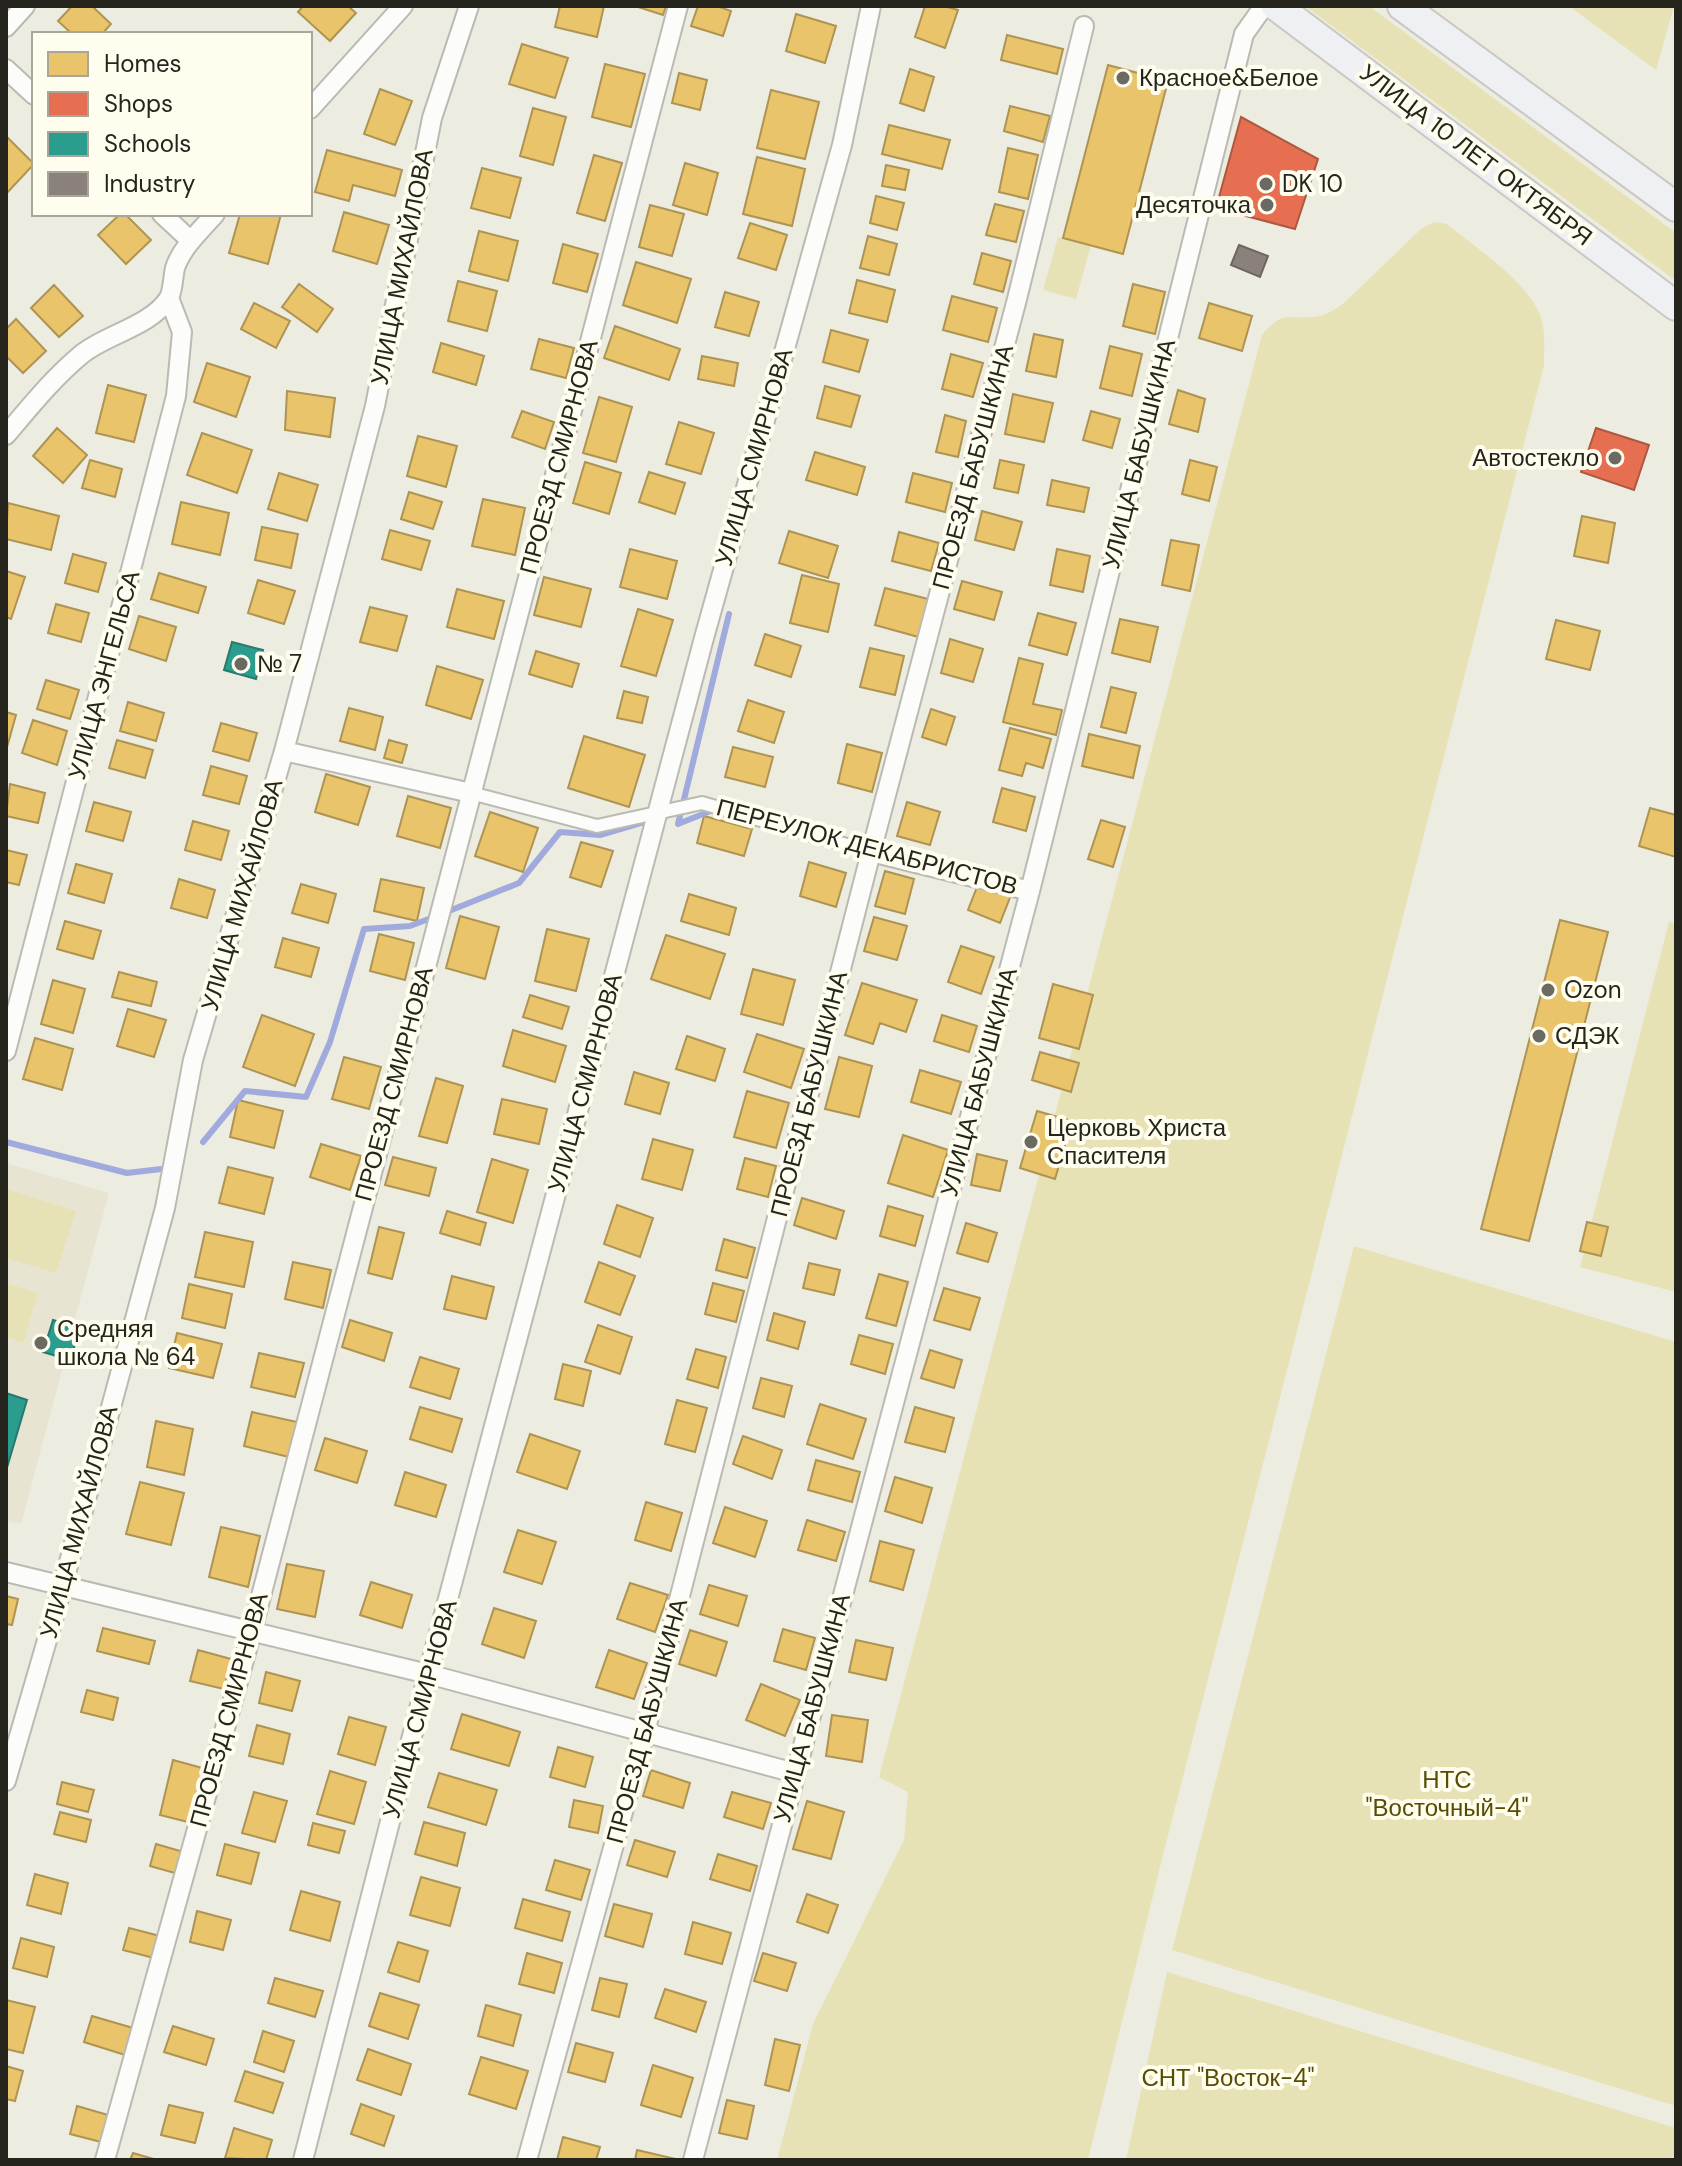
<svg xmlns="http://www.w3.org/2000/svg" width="1682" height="2166" font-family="'DM Sans',sans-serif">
<rect width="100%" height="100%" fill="#edece1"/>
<path fill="#e7e5d1" d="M6,1163L109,1193L73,1326L80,1328L70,1360L65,1359L21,1524L6,1521Z"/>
<path fill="#e7e1b6" d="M1305,6H1369L1676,233V281Z
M1569,6H1674L1656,70Z
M1434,222L1447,224C1476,248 1526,280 1540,315C1546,331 1544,348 1544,365L1163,1855L1088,2160H777L813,2024L904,1840L908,1792L879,1777L1262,335C1284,309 1286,320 1314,317C1326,316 1335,309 1344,303L1421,229Z
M1058,237L1091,245L1076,299L1043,290Z
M1669,922L1676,924V1292L1580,1267Z
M6,1189L76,1211L56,1273L6,1258Z
M1354,1246L1676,1342V2106L1172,1950Z
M6,1283L38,1293L23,1343L6,1337Z
M1167,1972L1676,2128V2160H1126Z"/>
<path fill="#e9c46a" stroke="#ae9453" stroke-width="2" d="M72,6H92L111,24L102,34H72L58,21Z
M303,6H348L356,13L330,41L298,12Z
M560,6H604L597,37L555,27Z
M635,6H666L663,15Z
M698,6H717L731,11L723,36L691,26Z
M925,6H944L958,10L945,48L915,37Z
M796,14L836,26L825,63L786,51Z
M1007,35L1063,49L1057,74L1001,60Z
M522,44L568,58L555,98L509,84Z
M605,64L645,74L631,127L592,117Z
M1108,65L1168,81L1123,254L1063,238Z
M910,69L934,77L924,111L900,103Z
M679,73L707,80L700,110L672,103Z
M380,89L412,101L395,145L364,134Z
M771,90L819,102L805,159L757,148Z
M1010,106L1050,116L1043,142L1004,131Z
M533,108L566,117L553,165L520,156Z
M889,125L950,140L942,169L882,154Z
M6,136L34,164L6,194Z
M1008,148L1038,155L1028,199L999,192Z
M327,150L402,170L395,196L353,185L349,201L315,192Z
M594,155L622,163L605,221L577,213Z
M757,157L805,169L792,226L743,214Z
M685,163L718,173L707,215L673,205Z
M886,165L909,170L905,190L882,186Z
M482,168L521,178L510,218L471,208Z
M876,196L904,203L897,230L870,223Z
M995,204L1024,211L1016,242L986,235Z
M650,205L684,214L672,256L639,247Z
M344,212L389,225L377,264L333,251Z
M120,214H125L151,240L126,264L98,235Z
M240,214H281L268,264L229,253Z
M750,223L787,235L776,270L738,258Z
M479,231L518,241L508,281L469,271Z
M868,236L897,244L889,275L860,268Z
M563,244L598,254L587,292L553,283Z
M982,253L1011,261L1003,292L974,284Z
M636,262L691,279L677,323L623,305Z
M857,280L895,290L887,322L849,313Z
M458,281L497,291L487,331L448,321Z
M299,284L333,309L317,332L282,307Z
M1133,284L1165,292L1155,334L1123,326Z
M54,285L83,316L59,337L31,308Z
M725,292L759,302L749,336L715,327Z
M952,296L997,308L988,342L943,330Z
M254,303L290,321L276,348L241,329Z
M1209,303L1252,316L1242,351L1199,338Z
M16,319L46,351L23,373L6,356V329Z
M615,326L680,349L669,380L604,358Z
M831,330L868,340L859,372L823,362Z
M1034,334L1063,340L1056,377L1026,371Z
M539,339L574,348L566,378L531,369Z
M441,343L484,356L476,385L433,372Z
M1110,346L1142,354L1132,396L1100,388Z
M951,354L983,363L973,397L942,389Z
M702,356L738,363L734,386L698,379Z
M207,363L250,377L236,417L194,402Z
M108,385L146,395L134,442L96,433Z
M825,386L860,396L851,427L817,418Z
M1178,390L1205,399L1198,432L1169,424Z
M287,391L335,398L330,437L285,430Z
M1013,394L1053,403L1044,442L1005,434Z
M599,397L632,407L616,462L583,453Z
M522,411L554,422L545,449L512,437Z
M1091,411L1120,419L1112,448L1083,440Z
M945,415L966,421L958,457L936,452Z
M679,422L714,433L701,474L666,464Z
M57,428L87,455L63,483L33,456Z
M202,433L252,450L237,493L187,475Z
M418,436L457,446L446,487L407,476Z
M815,452L865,467L857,495L806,480Z
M90,460L122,469L115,497L82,488Z
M1000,460L1024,465L1018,493L994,488Z
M1190,460L1217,467L1209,501L1182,494Z
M585,462L621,473L609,514L573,503Z
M649,472L685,483L675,514L639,502Z
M279,473L318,485L307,521L268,509Z
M913,473L952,483L945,512L906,502Z
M1052,480L1089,488L1084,512L1047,505Z
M409,492L442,502L433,529L401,519Z
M483,499L525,508L515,555L472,546Z
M181,502L229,513L220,555L172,544Z
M8,503L59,516L51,550L6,539Z
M982,511L1022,522L1014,550L975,540Z
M1582,516L1615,523L1608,563L1574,556Z
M262,527L298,534L291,568L255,560Z
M390,530L430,541L421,570L382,559Z
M789,531L838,546L828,578L779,563Z
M899,532L939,543L931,571L892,561Z
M1171,540L1199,545L1190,591L1162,585Z
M630,549L677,561L667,599L620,587Z
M1057,549L1090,556L1083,592L1050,585Z
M73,554L106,563L98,592L65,583Z
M6,571L25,577L11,619L6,617Z
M159,573L206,587L198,613L151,599Z
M802,575L839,584L828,632L790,623Z
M544,577L591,589L581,627L534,615Z
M258,580L295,591L284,624L248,613Z
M962,581L1002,592L994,620L954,609Z
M885,588L932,600L922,638L875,625Z
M457,589L504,601L494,639L447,627Z
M56,604L89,613L81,642L48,633Z
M370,607L407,616L397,651L360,642Z
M638,609L673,620L656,676L621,666Z
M1038,613L1076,623L1067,655L1029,645Z
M139,616L176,627L166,661L129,649Z
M1120,619L1158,627L1150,662L1112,653Z
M1556,620L1600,631L1590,670L1546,659Z
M765,634L801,646L791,677L755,665Z
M950,639L983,649L973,682L941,673Z
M870,648L904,656L895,695L860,687Z
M536,651L579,664L572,687L529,674Z
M1019,658L1043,664L1033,704L1062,710L1056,735L1003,722Z
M437,666L483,680L471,719L426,705Z
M46,680L79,690L70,719L37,709Z
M1111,687L1136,693L1126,733L1101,727Z
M624,691L648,697L642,723L617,718Z
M748,700L784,712L774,743L738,731Z
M128,702L164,713L156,741L120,731Z
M349,708L383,717L375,750L340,741Z
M931,709L955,717L946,745L922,737Z
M6,712L16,715L6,751Z
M33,720L67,731L57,765L22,753Z
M221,723L257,733L249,761L213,751Z
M1010,728L1051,739L1043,768L1026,763L1022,776L999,770Z
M1089,734L1140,746L1133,778L1082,766Z
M584,736L645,755L629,807L568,788Z
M117,740L153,750L145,778L109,768Z
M389,740L407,745L402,763L384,758Z
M847,744L882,753L872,792L838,783Z
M733,747L773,757L765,787L725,777Z
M211,766L247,776L239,804L203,795Z
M326,774L370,787L358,825L315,812Z
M10,784L45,793L38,823L6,816Z
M1002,788L1035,797L1026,831L993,822Z
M408,796L451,808L440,848L397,836Z
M94,802L131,812L123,841L86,831Z
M907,802L940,812L930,845L897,836Z
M1650,808L1676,815V857L1639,846Z
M490,812L538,828L523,872L475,856Z
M704,816L752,829L744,856L697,843Z
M1101,820L1125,827L1113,867L1088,859Z
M193,821L229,831L221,860L185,850Z
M581,842L613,851L601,887L570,877Z
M6,850L27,855L19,885L6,882Z
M809,862L846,873L836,907L800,896Z
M76,864L112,874L104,903L68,893Z
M885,871L914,879L905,914L875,906Z
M179,879L215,890L207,918L171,908Z
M381,879L424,888L417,921L374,911Z
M979,882L1011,895L1000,923L968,910Z
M301,884L336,894L328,923L292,913Z
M689,894L736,908L729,935L681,921Z
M460,916L499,927L485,979L446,968Z
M874,917L907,926L897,960L864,951Z
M1560,920L1608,932L1529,1241L1481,1229Z
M65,921L101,931L93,959L57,949Z
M547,929L589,939L576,991L535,981Z
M379,934L414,943L405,980L370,971Z
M666,935L725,954L710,999L651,979Z
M283,938L319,948L311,977L275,967Z
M961,946L994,957L981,994L948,982Z
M753,969L795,980L783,1025L741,1014Z
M119,972L157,982L151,1006L112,997Z
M53,980L85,989L73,1033L41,1024Z
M862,983L917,1000L906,1032L880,1023L873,1044L845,1035Z
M1053,984L1093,995L1079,1049L1039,1038Z
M530,995L569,1007L562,1029L523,1017Z
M128,1009L166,1020L154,1057L117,1046Z
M262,1015L314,1034L295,1086L243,1067Z
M942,1015L977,1026L969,1052L934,1041Z
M513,1030L566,1046L555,1082L503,1066Z
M757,1034L804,1049L791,1088L744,1072Z
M687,1036L725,1049L715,1081L676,1069Z
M35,1038L73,1049L62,1090L23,1079Z
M1040,1052L1079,1063L1071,1092L1032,1080Z
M344,1057L381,1067L369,1109L332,1099Z
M839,1057L872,1066L859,1117L825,1109Z
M920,1070L961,1082L951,1114L911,1102Z
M634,1072L669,1083L660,1114L625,1104Z
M436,1078L463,1086L447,1143L419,1136Z
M747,1091L789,1103L776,1148L734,1137Z
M502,1099L547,1109L539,1144L494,1134Z
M238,1100L283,1111L274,1148L230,1137Z
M1037,1111L1072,1121L1055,1179L1020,1168Z
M903,1135L948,1150L933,1197L888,1183Z
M653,1139L693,1150L682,1190L642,1179Z
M321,1144L361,1156L350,1190L310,1177Z
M977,1154L1007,1161L1000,1191L971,1185Z
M393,1157L436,1168L429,1196L385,1185Z
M745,1158L776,1166L768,1197L737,1189Z
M492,1159L528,1170L513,1223L477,1212Z
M228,1167L273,1178L264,1214L219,1203Z
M802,1198L844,1211L836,1239L794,1225Z
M617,1205L653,1218L640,1257L604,1244Z
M888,1206L923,1216L915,1246L880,1236Z
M447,1211L486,1223L480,1245L440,1233Z
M1587,1222L1608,1227L1601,1256L1580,1251Z
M966,1223L997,1233L988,1262L957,1253Z
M379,1227L404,1233L392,1279L368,1273Z
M205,1232L253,1242L244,1287L195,1277Z
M724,1239L755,1248L747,1278L716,1270Z
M293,1262L331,1270L323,1308L285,1299Z
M599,1262L635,1276L620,1315L585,1302Z
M809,1263L840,1270L834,1295L803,1288Z
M879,1274L908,1282L896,1326L866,1318Z
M452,1276L494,1287L486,1319L444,1309Z
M713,1283L744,1291L736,1322L705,1314Z
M189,1284L232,1294L225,1328L182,1318Z
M944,1288L980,1298L970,1330L934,1320Z
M774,1313L805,1322L798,1349L767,1340Z
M350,1320L392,1333L384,1361L342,1347Z
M598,1325L632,1337L620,1374L585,1362Z
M177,1333L222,1344L213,1378L169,1368Z
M859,1335L893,1344L885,1374L851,1364Z
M696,1349L726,1357L718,1388L687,1379Z
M930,1350L962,1360L954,1388L921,1378Z
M259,1353L304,1363L295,1397L251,1387Z
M420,1357L459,1369L450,1399L410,1387Z
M563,1364L591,1371L583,1406L555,1399Z
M761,1378L792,1386L784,1417L753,1408Z
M677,1400L707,1408L695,1452L665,1444Z
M820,1404L866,1419L853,1459L807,1444Z
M420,1407L462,1419L452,1452L410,1439Z
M915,1407L954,1418L945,1452L905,1442Z
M252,1412L297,1422L289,1457L244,1446Z
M156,1421L193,1429L184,1475L147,1467Z
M530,1434L580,1451L567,1489L517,1472Z
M743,1436L782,1450L772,1479L733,1464Z
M325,1438L367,1451L357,1483L315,1470Z
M816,1460L860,1472L852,1502L808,1490Z
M405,1472L446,1485L436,1517L395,1505Z
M895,1477L932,1488L922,1523L885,1511Z
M140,1482L184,1493L171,1545L126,1534Z
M646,1502L682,1513L671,1551L635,1540Z
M725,1507L767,1521L755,1557L713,1543Z
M807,1520L845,1532L836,1561L798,1550Z
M221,1527L260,1536L248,1587L209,1577Z
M518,1530L556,1542L542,1584L504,1572Z
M880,1541L914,1550L903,1590L870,1581Z
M287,1564L324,1571L315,1617L277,1609Z
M371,1582L412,1595L402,1628L360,1615Z
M630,1583L668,1595L655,1632L617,1619Z
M709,1585L747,1596L738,1626L700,1614Z
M6,1596L18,1599L12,1625L6,1624Z
M494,1608L536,1621L524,1658L482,1644Z
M103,1628L155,1641L149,1664L97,1651Z
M783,1629L815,1638L806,1670L774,1661Z
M690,1630L727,1642L716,1676L679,1664Z
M856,1640L893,1648L886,1680L849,1672Z
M198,1650L231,1659L224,1689L190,1681Z
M609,1650L647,1663L634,1699L596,1687Z
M266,1672L300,1681L292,1711L259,1703Z
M761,1684L800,1700L785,1736L746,1720Z
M87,1690L118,1698L113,1720L81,1712Z
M462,1714L520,1732L509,1766L451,1749Z
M832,1715L868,1720L862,1762L826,1756Z
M349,1717L386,1727L375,1765L338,1754Z
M257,1725L290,1734L283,1764L249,1756Z
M558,1747L593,1757L585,1787L550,1777Z
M173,1760L206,1769L192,1823L160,1815Z
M651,1770L690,1783L683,1808L643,1796Z
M330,1771L366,1782L354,1824L317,1814Z
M439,1773L497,1790L486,1825L428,1807Z
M62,1782L94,1790L88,1812L57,1804Z
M254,1792L287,1801L275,1842L242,1833Z
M732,1792L771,1803L763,1829L724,1817Z
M574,1800L603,1806L598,1833L569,1827Z
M807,1801L844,1812L831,1859L793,1849Z
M60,1812L91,1820L86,1842L54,1834Z
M424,1822L465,1833L457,1866L415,1854Z
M313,1823L345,1831L339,1853L308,1845Z
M635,1840L675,1852L667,1877L627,1865Z
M156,1844L187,1853L182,1875L150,1866Z
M225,1844L259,1853L251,1884L217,1875Z
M718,1854L757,1866L750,1891L710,1879Z
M555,1860L590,1870L581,1900L546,1890Z
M35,1874L68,1883L61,1914L27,1905Z
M421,1877L460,1888L450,1926L410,1915Z
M301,1891L340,1902L330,1941L290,1930Z
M807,1894L838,1905L828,1933L797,1922Z
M523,1899L570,1912L562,1941L515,1928Z
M614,1904L652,1914L643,1947L605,1936Z
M197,1911L231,1920L223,1950L190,1942Z
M693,1922L731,1933L722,1964L685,1954Z
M129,1928L160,1936L154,1958L123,1950Z
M21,1938L54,1947L47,1977L13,1968Z
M398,1942L428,1951L419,1982L388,1972Z
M527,1953L562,1963L554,1993L519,1984Z
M763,1953L796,1963L787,1991L754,1981Z
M275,1978L323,1991L315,2017L268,2003Z
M600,1978L627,1984L619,2017L592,2010Z
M665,1989L706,2002L696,2032L655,2018Z
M380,1993L419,2005L408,2039L369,2026Z
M6,2000L35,2007L23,2053L6,2049Z
M486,2005L521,2015L513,2046L478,2036Z
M92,2016L133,2028L125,2055L84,2042Z
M173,2026L214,2039L206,2065L164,2052Z
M263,2031L294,2041L284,2072L254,2062Z
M775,2039L800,2045L789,2091L765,2085Z
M576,2043L613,2053L605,2082L568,2072Z
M368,2049L411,2064L401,2095L357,2080Z
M481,2057L528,2071L516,2109L469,2094Z
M653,2065L693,2078L681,2117L641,2105Z
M6,2066L23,2071L15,2101L6,2099Z
M245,2071L283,2083L273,2113L235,2101Z
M727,2100L754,2106L747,2139L719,2133Z
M361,2104L394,2116L384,2146L351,2134Z
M169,2105L203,2113L195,2143L161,2135Z
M77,2106L108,2115L101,2142L70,2134Z
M234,2128L272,2140L266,2160L225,2158Z
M563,2137L600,2147L596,2160H557Z
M637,2150L676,2159L675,2160H635Z
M133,2153L157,2160H130Z"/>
<path fill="#e76f51" stroke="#ad5841" stroke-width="2" d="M1241,117L1318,159L1295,229L1216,208Z
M1596,428L1649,445L1634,490L1581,472Z"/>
<path fill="#2a9d8f" stroke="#28796d" stroke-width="2" d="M232,642L263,650L256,679L224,670Z
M53,1320L80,1328L70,1360L43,1352Z
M6,1393L27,1400L6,1471Z"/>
<path fill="#8a817c" stroke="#6c6560" stroke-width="2" d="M1239,245L1268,256L1260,277L1231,265Z"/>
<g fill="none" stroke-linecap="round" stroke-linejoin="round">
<path stroke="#a1aadc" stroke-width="6" d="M678,824L729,614
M678,824L713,810
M444,913L519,883L560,832L600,835L644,822
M6,1142L127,1173L161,1169
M203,1142L245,1091L306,1097L330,1042L364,929L410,926L434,917"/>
<g stroke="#bbbab2" stroke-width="16">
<path id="pedestrian" d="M471,793L597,826L702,803L871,852"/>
</g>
<g stroke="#bbbab2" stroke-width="22">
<path id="minor" d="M6,27L25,6
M6,69L34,95
M310,109L403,6
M162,214L191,241
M6,435C30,407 53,378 82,354C107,334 151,326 169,298C173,290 173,277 175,268C182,247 201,230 215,214
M284,751L471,793
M871,852L1030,891
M6,1051L176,396L182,332L169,298
M6,1572L428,1674L795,1773
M6,1781L59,1599L165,1208L193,1060L284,751L375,406L432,118L469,6
M105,2160L249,1642L678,6
M303,2160L428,1674L704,638L842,145L871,6
M527,2160L645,1732L871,852L1017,299L1084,26
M693,2160L1030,891L1244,34L1264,6"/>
</g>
<g stroke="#c9c8c3" stroke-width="32">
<path id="primary" d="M1276,6L1676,306
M1402,6L1676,207"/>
</g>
<use href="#pedestrian" stroke="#fcfcfa" stroke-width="12"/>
<use href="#minor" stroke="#fcfcfa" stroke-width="18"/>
<use href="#primary" stroke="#eff0f3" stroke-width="28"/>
</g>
<g fill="#6b6a62" stroke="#fffded" stroke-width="3">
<circle cx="1123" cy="78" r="8"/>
<circle cx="1266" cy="184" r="8"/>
<circle cx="1267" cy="205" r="8"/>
<circle cx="1615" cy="458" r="8"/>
<circle cx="241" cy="664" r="8"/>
<circle cx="1548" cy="990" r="8"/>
<circle cx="1539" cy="1036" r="8"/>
<circle cx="1031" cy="1142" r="8"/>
<circle cx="41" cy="1343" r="8"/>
</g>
<g text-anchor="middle" stroke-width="8" stroke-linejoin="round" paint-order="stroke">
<g font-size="24" fill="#25241d" stroke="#fffded" text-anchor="start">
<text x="1139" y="86">Красное&amp;Белое</text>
<text x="1282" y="192">DK 10</text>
<text x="1251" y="213" text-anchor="end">Десяточка</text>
<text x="1599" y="466" text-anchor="end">Автостекло</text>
<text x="257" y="672">№ 7</text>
<text x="1564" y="998">Ozon</text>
<text x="1555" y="1044">СДЭК</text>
<text x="1047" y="1136">Церковь Христа<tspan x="1047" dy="28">Спасителя</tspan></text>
<text x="57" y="1337">Средняя<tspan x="57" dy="28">школа № 64</tspan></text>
</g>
<g font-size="24" fill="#25241d" stroke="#fffded">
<text transform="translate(1476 155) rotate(37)" y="8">УЛИЦА 10 ЛЕТ ОКТЯБРЯ</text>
<text transform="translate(402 267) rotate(-79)" y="8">УЛИЦА МИХАЙЛОВА</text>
<text transform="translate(1139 454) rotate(-76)" y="8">УЛИЦА БАБУШКИНА</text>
<text transform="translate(559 457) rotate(-75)" y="8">ПРОЕЗД СМИРНОВА</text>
<text transform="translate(754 457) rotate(-74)" y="8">УЛИЦА СМИРНОВА</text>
<text transform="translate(973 467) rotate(-75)" y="8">ПРОЕЗД БАБУШКИНА</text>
<text transform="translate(104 675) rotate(-75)" y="8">УЛИЦА ЭНГЕЛЬСА</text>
<text transform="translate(867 847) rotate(15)" y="8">ПЕРЕУЛОК ДЕКАБРИСТОВ</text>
<text transform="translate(242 895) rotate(-74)" y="8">УЛИЦА МИХАЙЛОВА</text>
<text transform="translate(979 1082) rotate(-75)" y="8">УЛИЦА БАБУШКИНА</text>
<text transform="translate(585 1083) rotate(-75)" y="8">УЛИЦА СМИРНОВА</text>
<text transform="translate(394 1084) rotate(-75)" y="8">ПРОЕЗД СМИРНОВА</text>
<text transform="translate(809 1094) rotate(-76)" y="8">ПРОЕЗД БАБУШКИНА</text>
<text transform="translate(79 1522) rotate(-75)" y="8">УЛИЦА МИХАЙЛОВА</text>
<text transform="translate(812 1708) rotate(-75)" y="8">УЛИЦА БАБУШКИНА</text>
<text transform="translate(420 1709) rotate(-75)" y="8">УЛИЦА СМИРНОВА</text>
<text transform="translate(229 1710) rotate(-75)" y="8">ПРОЕЗД СМИРНОВА</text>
<text transform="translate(647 1721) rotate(-75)" y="8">ПРОЕЗД БАБУШКИНА</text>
</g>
<g font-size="24" fill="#574d02" stroke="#fffded">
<text x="1447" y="1788">НТС<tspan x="1447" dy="28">"Восточный-4"</tspan></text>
<text x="1228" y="2086">СНТ "Восток-4"</text>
</g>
</g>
<rect width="1682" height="2166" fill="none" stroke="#25241d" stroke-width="16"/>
<rect x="32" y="32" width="280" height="184" fill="#fffded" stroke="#a8a69a" stroke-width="2"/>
<rect x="48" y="52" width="40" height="24" fill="#e9c46a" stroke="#a8a69a" stroke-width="2"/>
<text x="104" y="72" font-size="24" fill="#25241d">Homes</text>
<rect x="48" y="92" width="40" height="24" fill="#e76f51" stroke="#a8a69a" stroke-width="2"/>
<text x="104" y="112" font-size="24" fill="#25241d">Shops</text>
<rect x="48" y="132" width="40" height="24" fill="#2a9d8f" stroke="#a8a69a" stroke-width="2"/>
<text x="104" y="152" font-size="24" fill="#25241d">Schools</text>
<rect x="48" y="172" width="40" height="24" fill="#8a817c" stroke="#a8a69a" stroke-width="2"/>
<text x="104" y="192" font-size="24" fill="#25241d">Industry</text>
</svg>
